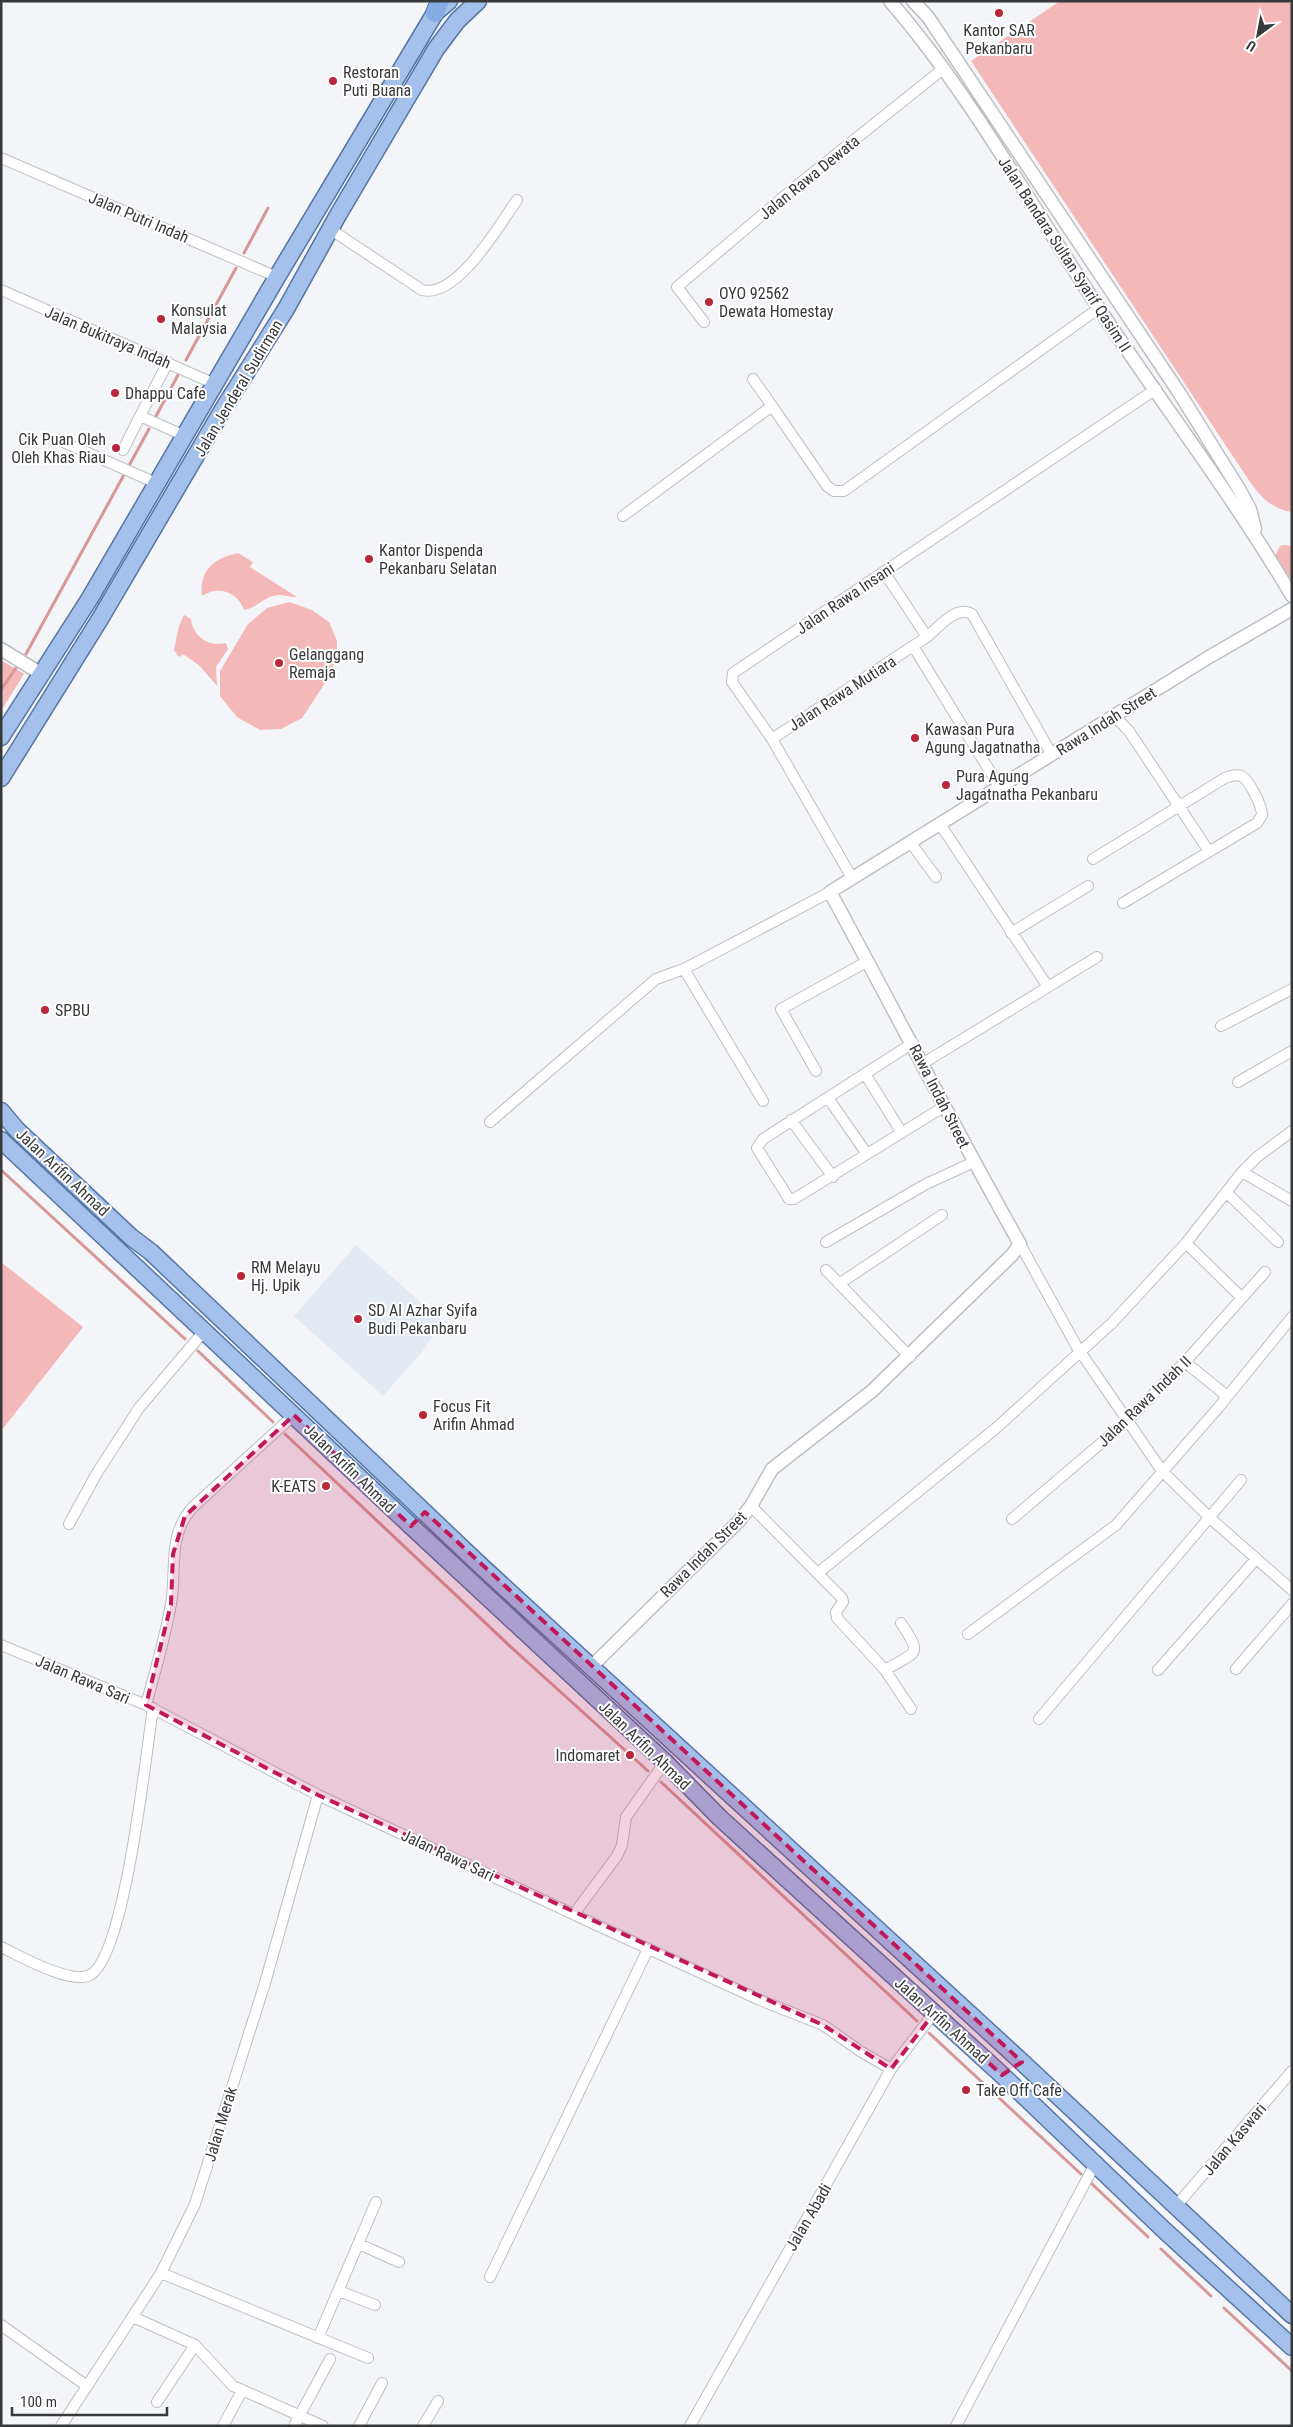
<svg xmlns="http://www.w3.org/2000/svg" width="1293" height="2427" font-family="'Roboto Condensed',sans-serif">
<rect width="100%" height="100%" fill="#f3f5f8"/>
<path fill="#e4eaf4" d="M356,1245L443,1322L421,1353L383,1396L294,1316Z"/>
<path fill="#f3b8b7" d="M1060,1H1292V512C1272,509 1261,497 1250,482L971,61Z
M1285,545L1292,546V588L1273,560L1280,546Z
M238,553L253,562L250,567L297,597C289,598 282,593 273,596C260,600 258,607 244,610C238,592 218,585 202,596C199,569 215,558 238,553Z
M289,602L312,610L329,622L337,641V655L329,677L302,718L281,729L260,730L237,717L220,696V671L248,624L267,608Z
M184,615L191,619C193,637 209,647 226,643L228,649L216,667L217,686L200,666L183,654L179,657L174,650L179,626Z
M1,660L24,674L1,711Z
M1,1262L83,1327L1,1431Z"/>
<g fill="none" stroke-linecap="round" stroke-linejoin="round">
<path stroke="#d89695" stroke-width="3" d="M244,253L268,208
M186,360L236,268
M155,418L178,375
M26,654L149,429
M1,690L16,668
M1,1170L185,1339
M198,1351L273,1422
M285,1434L512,1648L648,1771
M661,1782L917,2021
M929,2033L1081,2174
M1091,2183L1148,2237
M1161,2249L1211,2296
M1224,2308L1292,2371"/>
<g stroke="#bdc0c3" stroke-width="12">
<path id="minor" d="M1,158L277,277
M330,229L422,290C457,299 500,224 517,200
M1,290L215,384
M704,322L677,287L794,188L943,69
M168,362L140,416L185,436
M753,379L772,406
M59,440L156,483
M123,450L140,416
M623,516L772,406L827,486L834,491H844L1099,308
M884,572L927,637L913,646L999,786
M927,637C939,627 956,605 972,614L1052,755
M1114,716L1129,731L1208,850
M772,739L913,646
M940,824L1048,987
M910,842L936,877
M1093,859L1225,778C1230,776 1236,774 1241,776C1249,779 1262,806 1262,815L1257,823L1123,903
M852,878L772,739L732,682L733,673L1156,389
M1011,933L1088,886
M684,969L763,1101
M1221,1026L1292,989
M913,1043L763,1139L757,1148L789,1199H794L945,1106
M922,1064L1097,957
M816,1071L781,1009L868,961
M865,1074L902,1133
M1238,1082L1292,1051
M828,1098L867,1154
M791,1120L833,1177
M490,1122L656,979L684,969L830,892
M1242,1172L1292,1201
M1226,1192L1278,1242
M826,1242L926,1184L974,1162
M1186,1243L1242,1298
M1020,1244L1077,1347L1162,1471L1210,1518L1292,1590
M826,1270L910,1357
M839,1284L942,1215
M1185,1362L1227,1396
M751,1506L842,1598L843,1602L836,1612L837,1618L885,1670L911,1709
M1012,1519L1127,1421L1185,1362L1265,1272
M69,1524L97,1473L139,1408L205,1330
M818,1573L995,1429L1112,1323L1186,1243L1242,1172L1257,1157L1292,1131
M968,1634L1116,1525L1218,1408L1292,1317
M1,1645L146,1705L318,1795L588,1921L760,2000L823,2025L860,2051L891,2069
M1236,1669L1292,1604
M885,1670C917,1651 923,1656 901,1623
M1158,1670L1256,1559
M146,1705C155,1672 165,1638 171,1604C177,1569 167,1537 192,1508L294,1415
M1039,1719L1241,1480
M574,1914L617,1856L622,1845L626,1817L665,1762
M1,1947C20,1956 71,1985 90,1975C125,1957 146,1753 153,1708
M1176,2206L1292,2071
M359,2244L399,2262
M161,2273L368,2358
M490,2277L648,1949
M339,2291L375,2305
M133,2317L195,2345L233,2386L323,2426
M1,2325L87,2386
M318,2338L376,2202
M157,2402L195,2345
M61,2426L161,2273L195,2204L265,1983L318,1795
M223,2426L242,2391
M294,2426L330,2359
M359,2426L382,2383
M423,2426L438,2401
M690,2426L891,2069L934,2013
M956,2426L1095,2164"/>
</g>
<g stroke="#bdc0c3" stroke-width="15">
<path id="tertiary" d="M890,1C971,95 1030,204 1098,307C1162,404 1233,496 1292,596
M913,1L928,17L1180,394L1239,489L1250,509L1255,529
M1,649L43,675
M592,1666L738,1522L751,1506L772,1469L872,1391L1012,1255L1020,1244C954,1128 894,1009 830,892L1209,657L1292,609"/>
</g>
<g stroke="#5776a5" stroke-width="19">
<path id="primary" d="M1,737L90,598L277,277L435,13L449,1
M1,778L100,619L222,411L286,309L338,215L436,49L457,21L478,1
M1,1111L17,1130L131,1237L151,1252L480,1565L1022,2062L1292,2315
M1,1140L411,1526L665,1762L719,1817L1002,2075L1164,2230L1292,2347"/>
</g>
<g stroke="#5776a5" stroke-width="20">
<path id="trunk" d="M435,13L440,1"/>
</g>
<use href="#minor" stroke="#fff" stroke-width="10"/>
<use href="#tertiary" stroke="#fff" stroke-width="12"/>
<use href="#primary" stroke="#a4c1eb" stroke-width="16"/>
<use href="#trunk" stroke="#86ace4" stroke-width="18"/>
</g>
<path fill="#c2185b" fill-opacity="0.2" stroke="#c2185b" stroke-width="4" stroke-dasharray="10 6" stroke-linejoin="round" d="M294,1415L411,1526L425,1512L1022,2062L1002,2075L934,2013L891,2069L823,2025L318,1795L146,1705L171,1604L173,1554L185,1516Z"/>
<g fill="#b8273a" stroke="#fff" stroke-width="2">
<circle cx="999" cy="13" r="5"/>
<circle cx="333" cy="81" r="5"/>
<circle cx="709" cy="302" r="5"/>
<circle cx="161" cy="319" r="5"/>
<circle cx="115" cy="393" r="5"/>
<circle cx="116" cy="448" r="5"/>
<circle cx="369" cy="559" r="5"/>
<circle cx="279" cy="663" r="5"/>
<circle cx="915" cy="738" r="5"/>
<circle cx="946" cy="785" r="5"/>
<circle cx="45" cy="1010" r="5"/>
<circle cx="241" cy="1276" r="5"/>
<circle cx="358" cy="1319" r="5"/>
<circle cx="423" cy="1415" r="5"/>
<circle cx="326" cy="1486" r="5"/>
<circle cx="630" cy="1755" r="5"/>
<circle cx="966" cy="2090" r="5"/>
</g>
<g text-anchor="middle" stroke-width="4" stroke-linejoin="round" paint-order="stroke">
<g font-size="16" fill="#38393b" stroke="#fff" text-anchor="start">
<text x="999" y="36" text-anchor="middle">Kantor SAR<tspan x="999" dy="18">Pekanbaru</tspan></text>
<text x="343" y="78">Restoran<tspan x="343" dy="18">Puti Buana</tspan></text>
<text x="719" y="299">OYO 92562<tspan x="719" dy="18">Dewata Homestay</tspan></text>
<text x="171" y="316">Konsulat<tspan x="171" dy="18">Malaysia</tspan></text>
<text x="125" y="399">Dhappu Cafe</text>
<text x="106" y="445" text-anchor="end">Cik Puan Oleh<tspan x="106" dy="18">Oleh Khas Riau</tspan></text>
<text x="379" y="556">Kantor Dispenda<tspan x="379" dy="18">Pekanbaru Selatan</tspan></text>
<text x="289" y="660">Gelanggang<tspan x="289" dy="18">Remaja</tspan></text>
<text x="925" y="735">Kawasan Pura<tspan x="925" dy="18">Agung Jagatnatha</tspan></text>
<text x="956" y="782">Pura Agung<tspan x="956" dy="18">Jagatnatha Pekanbaru</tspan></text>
<text x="55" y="1016">SPBU</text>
<text x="251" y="1273">RM Melayu<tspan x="251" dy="18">Hj. Upik</tspan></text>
<text x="368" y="1316">SD Al Azhar Syifa<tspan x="368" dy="18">Budi Pekanbaru</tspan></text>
<text x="433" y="1412">Focus Fit<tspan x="433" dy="18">Arifin Ahmad</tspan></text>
<text x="316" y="1492" text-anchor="end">K-EATS</text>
<text x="620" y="1761" text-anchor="end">Indomaret</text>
<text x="976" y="2096">Take Off Cafe</text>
</g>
<g font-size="16" fill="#38393b" stroke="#fff">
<text transform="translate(809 177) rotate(-39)" y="6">Jalan Rawa Dewata</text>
<text transform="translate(139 217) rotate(23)" y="6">Jalan Putri Indah</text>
<text transform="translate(1065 254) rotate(57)" y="6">Jalan Bandara Sultan Syarif Qasim II</text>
<text transform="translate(108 337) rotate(23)" y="6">Jalan Bukitraya Indah</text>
<text transform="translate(238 388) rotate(-59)" y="6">Jalan Jenderal Sudirman</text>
<text transform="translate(845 598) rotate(-34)" y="6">Jalan Rawa Insani</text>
<text transform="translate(842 693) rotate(-33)" y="6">Jalan Rawa Mutiara</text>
<text transform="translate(1106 721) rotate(-32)" y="6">Rawa Indah Street</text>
<text transform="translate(940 1096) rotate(63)" y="6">Rawa Indah Street</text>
<text transform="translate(63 1172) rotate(43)" y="6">Jalan Arifin Ahmad</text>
<text transform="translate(1144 1401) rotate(-44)" y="6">Jalan Rawa Indah II</text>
<text transform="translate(350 1468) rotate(44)" y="6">Jalan Arifin Ahmad</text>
<text transform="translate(703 1554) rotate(-45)" y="6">Rawa Indah Street</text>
<text transform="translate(83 1679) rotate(23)" y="6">Jalan Rawa Sari</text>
<text transform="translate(645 1745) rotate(44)" y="6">Jalan Arifin Ahmad</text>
<text transform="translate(448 1855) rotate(25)" y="6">Jalan Rawa Sari</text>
<text transform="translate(942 2020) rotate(42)" y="6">Jalan Arifin Ahmad</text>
<text transform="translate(220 2124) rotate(-73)" y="6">Jalan Merak</text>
<text transform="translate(1234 2139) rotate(-50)" y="6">Jalan Kaswari</text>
<text transform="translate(808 2217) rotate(-60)" y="6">Jalan Abadi</text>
</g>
</g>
<rect width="1293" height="2427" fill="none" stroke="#38393b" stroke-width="5"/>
<g transform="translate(1258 35) rotate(212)" stroke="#ffffff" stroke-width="4" paint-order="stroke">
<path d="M0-4L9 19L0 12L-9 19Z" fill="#38393b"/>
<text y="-8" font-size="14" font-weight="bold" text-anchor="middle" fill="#38393b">U</text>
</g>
<path d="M12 2407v8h155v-8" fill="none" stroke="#38393b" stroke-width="2.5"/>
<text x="20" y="2407" font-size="15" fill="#38393b" stroke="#ffffff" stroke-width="4" paint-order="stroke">100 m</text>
</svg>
